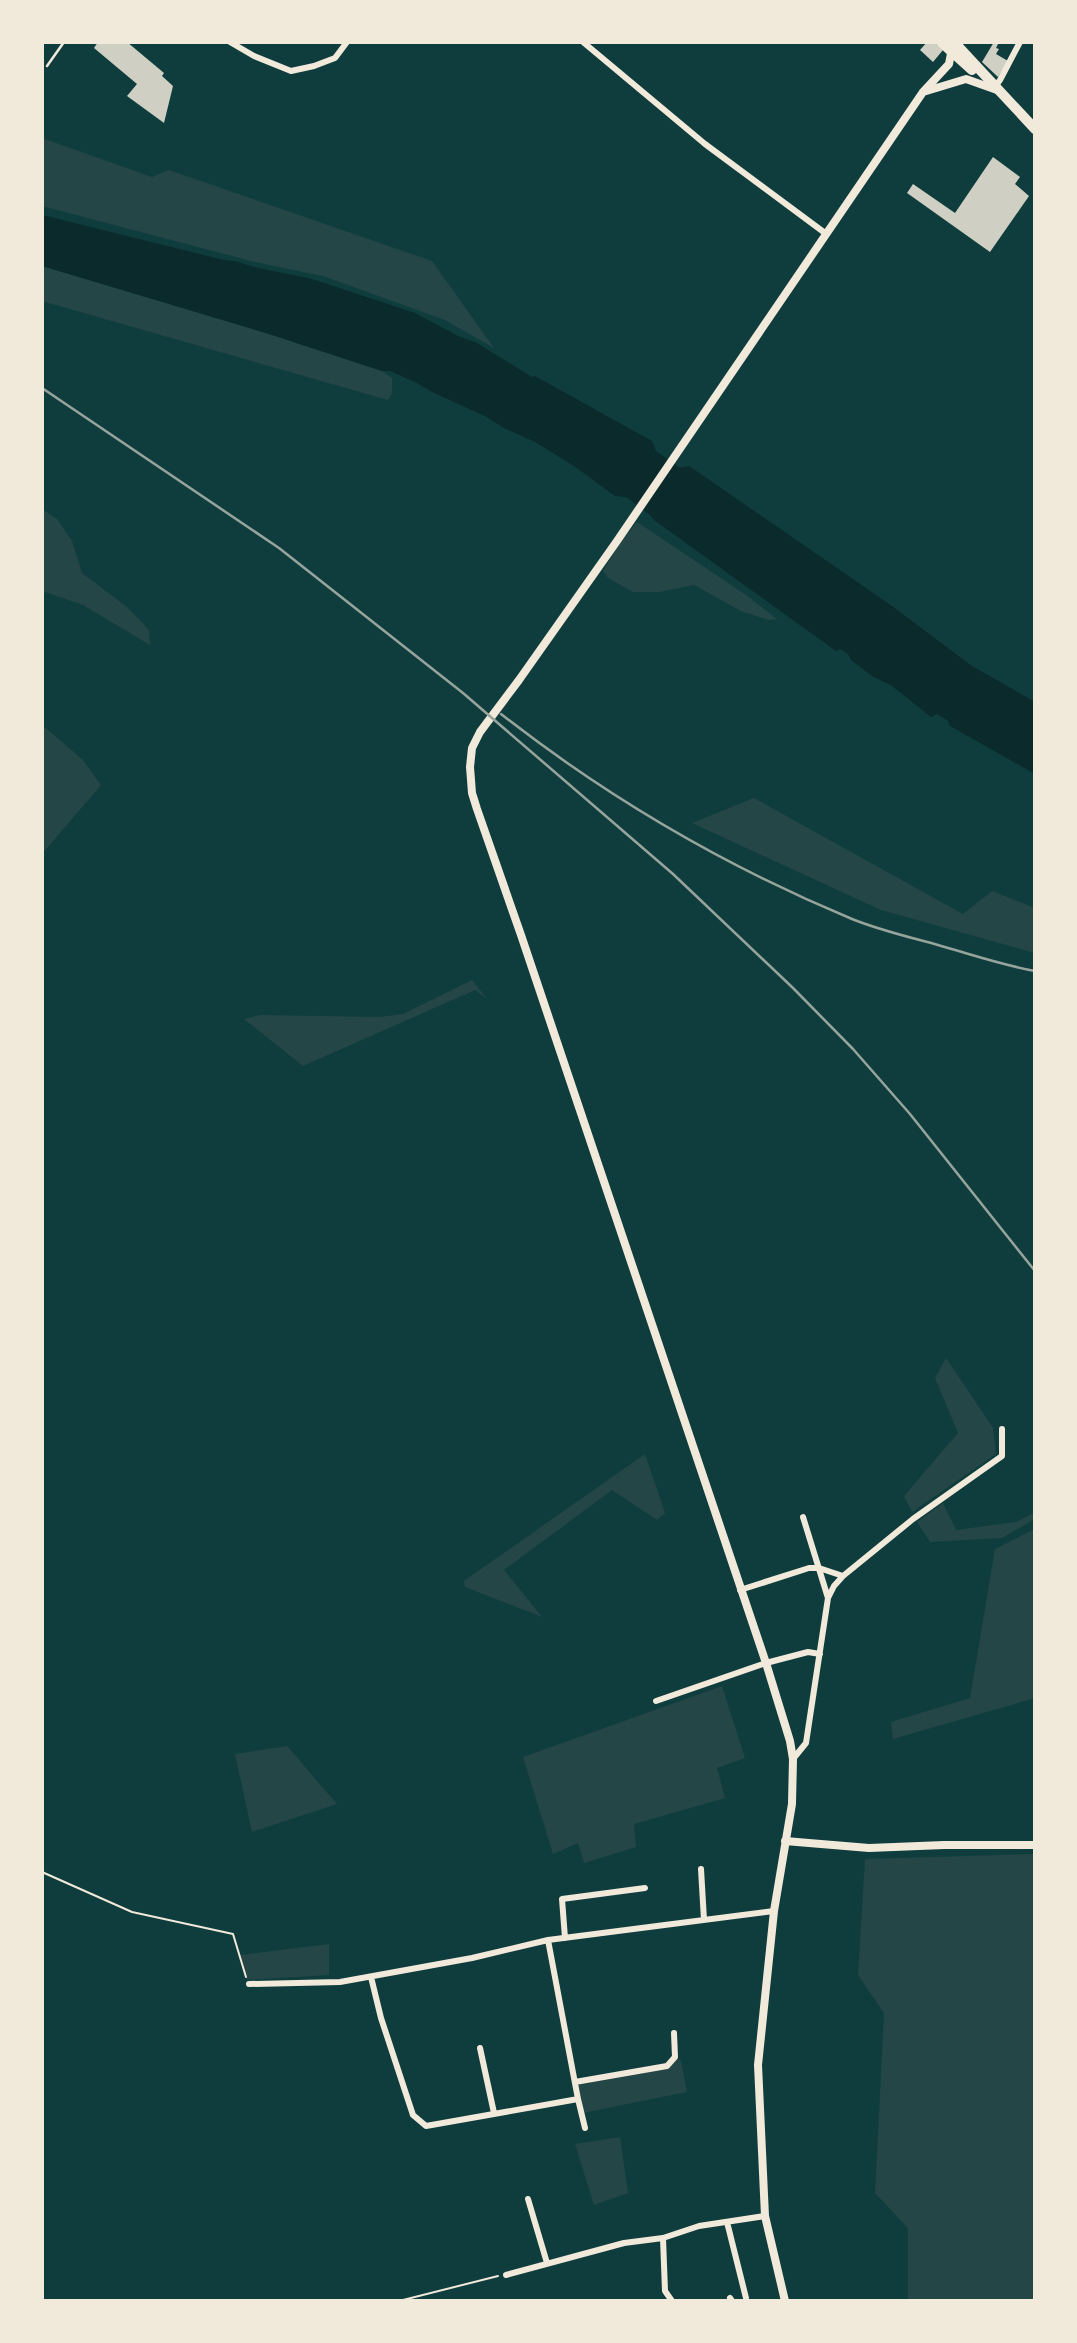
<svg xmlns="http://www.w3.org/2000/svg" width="1077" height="2343" font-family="Barlow,sans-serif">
<rect width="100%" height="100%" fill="#0f3d3e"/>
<path fill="#244646" d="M42,138L152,177L169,170L432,261L494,348L445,320L323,276L255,262L42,206Z
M42,266L269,334L382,371L392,378V393L388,400L42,301Z
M42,509L57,519L72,541L82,573L127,607L149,630L150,645L83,605L42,591Z
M637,522L746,595L777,619L769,620L741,611L694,585L660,592H633L608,578L603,571L620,543Z
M42,725L82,759L101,785L42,854Z
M754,798L963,914L992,891L1035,908V953L881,910L692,823Z
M472,980L487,999L475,990L303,1066L244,1019L260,1015L380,1017L403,1014Z
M946,1358L993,1428L996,1454L912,1512L904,1496L958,1433L935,1378Z
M645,1454L665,1513L657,1520L612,1490L504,1570L542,1617L465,1587L464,1581Z
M943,1503L956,1530L1016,1522L1035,1512V1519L1002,1538L930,1542L917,1522Z
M1035,1529V1698L893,1739L891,1722L970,1698L995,1549Z
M722,1686L745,1758L717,1768L725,1798L634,1824L636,1847L584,1863L578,1843L553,1854L523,1757Z
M287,1746L337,1804L252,1832L235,1754Z
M1035,1854V2301H908V2228L875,2193L884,2013L858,1975L865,1859Z
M329,1944V1975L247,1980L240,1955Z
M677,2058L681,2061L687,2092L583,2113L577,2083L668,2067Z
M620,2137L628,2193L594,2205L575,2144Z"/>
<path fill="#0a2a2b" d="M42,215L224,260L235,261L254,267L312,279L415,313L458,336L477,343L532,377L535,376L652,441L656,451L680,468L689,466L892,606L972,666L1035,702V774L950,726L947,720L937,714L931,717L892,686L872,676L851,660L848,654L841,649L836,651L654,520L650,515L626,497L615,496L574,466L535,442L504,428L485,416L434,393L415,382L390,371H382L269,334L42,266Z"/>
<path fill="#cfcfc3" d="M98,42H127L164,73L162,76L173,86L164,123L127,96L137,84L94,48Z
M927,42H934L943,50L933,62L920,50Z
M994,42H999L996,48L999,49L996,54L1008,61L998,77L982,62Z
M993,157L1020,177L1015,184L1029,196L990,252L907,193L913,184L955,213Z"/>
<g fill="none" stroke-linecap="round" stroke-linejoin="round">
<path stroke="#f1e9da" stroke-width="2" d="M42,1872L132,1912L233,1934L246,1977
M399,2301L498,2276"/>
<path stroke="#f1e9da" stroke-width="2.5" d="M47,66L64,42"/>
<path stroke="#f1e9da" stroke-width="6" d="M230,42L254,56L291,71L314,66L335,58L347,42
M583,42L705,144L825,233
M995,87L1000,80L1020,42
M740,1590L809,1568H819L843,1576
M828,1598L834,1586L843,1576L913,1519L1002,1456V1429
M656,1701L766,1663L808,1652L820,1654
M793,1759L806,1743L828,1598L803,1517
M701,1869L704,1920
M565,1938L562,1899L645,1888
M548,1940L578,2099L585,2128
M371,1977L381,2018L413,2115L426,2126L578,2099
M249,1984L340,1982L472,1958L548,1940L774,1911
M480,2048L494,2113
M575,2082L667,2066L675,2057L674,2033
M528,2199L547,2263
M727,2222L746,2298
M663,2238L665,2291L672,2301
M506,2275L624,2243L663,2238L699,2226L765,2216
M730,2298L732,2301"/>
<path stroke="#f1e9da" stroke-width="8" d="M923,92L966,79L997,90
M785,1841L869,1848L944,1845H1035
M785,2301L765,2216L758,2065L774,1911L792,1804L793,1759L790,1741L766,1663L521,935L477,809L472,793L470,767L472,748L480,732L519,680L617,541L923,92L949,64L952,48"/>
<path stroke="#f1e9da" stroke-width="10" d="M941,42L972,70
M954,42L1035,129"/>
<path stroke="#97a49c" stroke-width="2.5" d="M42,388L279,548L463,693L673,874L793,988L853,1049L910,1114L1035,1271
M501,714C607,797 727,867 852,919C879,930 909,937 938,945C970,954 1002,965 1035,971"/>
</g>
<rect width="1077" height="2343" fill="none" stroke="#f1e9da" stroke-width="88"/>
</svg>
